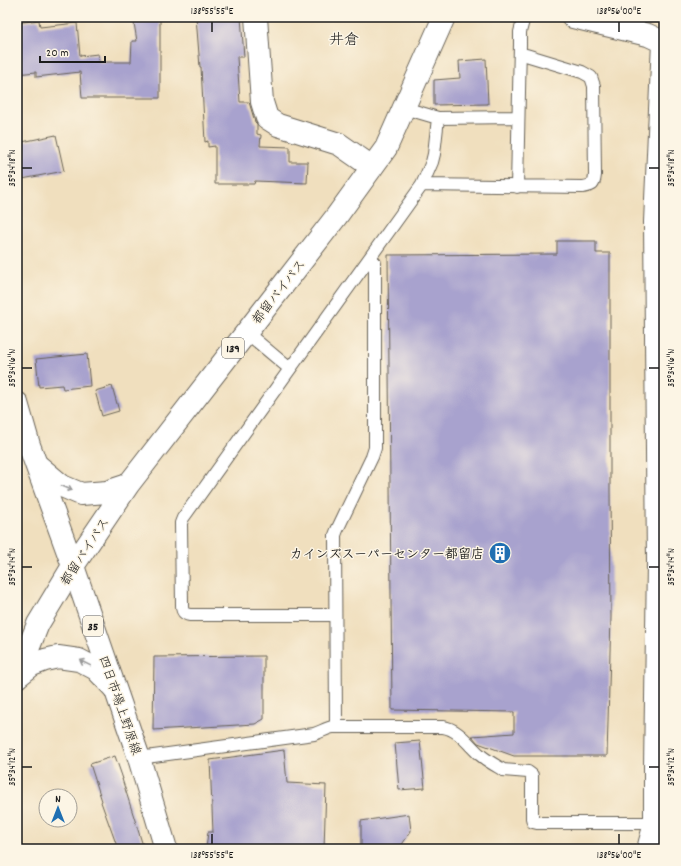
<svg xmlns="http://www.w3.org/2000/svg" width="681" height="866" font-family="Dekko,'Klee One',sans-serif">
<rect width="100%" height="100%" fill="#fcf5e5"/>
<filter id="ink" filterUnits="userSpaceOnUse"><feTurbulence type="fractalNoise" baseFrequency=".025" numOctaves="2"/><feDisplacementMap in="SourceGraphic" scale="8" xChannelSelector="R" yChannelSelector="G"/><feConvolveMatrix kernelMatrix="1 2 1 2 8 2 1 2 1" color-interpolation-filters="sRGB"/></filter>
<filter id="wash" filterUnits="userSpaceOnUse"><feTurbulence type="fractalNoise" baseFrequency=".012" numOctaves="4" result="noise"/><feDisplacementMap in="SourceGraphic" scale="16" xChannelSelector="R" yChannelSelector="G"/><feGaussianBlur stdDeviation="0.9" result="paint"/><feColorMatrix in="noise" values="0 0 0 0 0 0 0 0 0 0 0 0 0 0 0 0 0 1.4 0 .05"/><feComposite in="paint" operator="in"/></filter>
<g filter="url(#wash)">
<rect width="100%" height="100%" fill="#f0dfbe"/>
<g id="blocks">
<path fill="#a8a2ce" d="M133,17H160V98H82L80,72L36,77V72L17,74V23L39,20L40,27L77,23L80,56L98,54L99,62H131L132,41H137Z
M196,17H241L244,57H237L240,102H249L255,122L257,124V134L261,135L260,146L290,147V162H308L307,183L255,181L254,184H215V146L208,147V141L205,142L201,67H200Z
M486,59L488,104L434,105V80L460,78L459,61Z
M56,135L64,171L17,180V143Z
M557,241H596V253H610V490L611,617L607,756H514L478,743L472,736L514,733V712L392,710L388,255L557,254Z
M87,354L90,386L63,389L62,385L39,387L36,359Z
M112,386L119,411L102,416L95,391Z
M264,656V719L255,724L153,730L154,657Z
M420,741L425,788L399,790L395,743Z
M284,750L287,783L326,785L324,849H206L208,832H213L210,760Z
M115,756L123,779H122L144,849H118L101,802L102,801L90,764Z
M409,814L411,831L399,849H361V821Z"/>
</g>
</g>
<g filter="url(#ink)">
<use href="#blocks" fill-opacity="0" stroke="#666055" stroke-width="1"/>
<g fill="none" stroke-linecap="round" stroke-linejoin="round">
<g stroke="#666055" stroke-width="14">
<path id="service" d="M404,108L438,118L518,117
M422,185L583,187C593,185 594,185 595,175L594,86L591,77L582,72L526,55H520
M517,187L520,44V32L524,17
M246,332L290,369
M335,615H190C183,614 182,611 182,605L181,523L183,518L422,185L432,162L434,154L438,118
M336,727L335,535L337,530L372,457L375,448V263L370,258
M139,758L314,734C321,732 326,728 333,727H443C458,729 468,744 479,754C485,759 493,764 500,768L503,770L528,772L532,775V818L533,822L537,823H655"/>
</g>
<g stroke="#666055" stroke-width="24">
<path id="minor" d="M256,17L262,102L267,118L278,125L339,144L372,167
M573,17L648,35L663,42L655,222L658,563L655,767V823L648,849"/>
</g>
<g stroke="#666055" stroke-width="24">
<path id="primary" d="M17,403L29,445L73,566L139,758L166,849"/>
</g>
<g stroke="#666055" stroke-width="24">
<path id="trunk" d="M37,465L62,486L81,494L107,492L128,485
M17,677L38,624L73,566L128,485L336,217L386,148L444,17
M17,677L32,665L45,660L58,657L79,660L96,669L114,688"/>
</g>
<use href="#service" stroke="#fff" stroke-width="12"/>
<use href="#minor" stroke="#fff" stroke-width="22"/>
<use href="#primary" stroke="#fff" stroke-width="22"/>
<use href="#trunk" stroke="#fff" stroke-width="22"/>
</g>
<defs><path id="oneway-shaft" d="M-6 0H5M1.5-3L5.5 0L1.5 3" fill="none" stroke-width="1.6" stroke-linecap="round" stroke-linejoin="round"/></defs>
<g stroke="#999">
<use href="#oneway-shaft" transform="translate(67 488) rotate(23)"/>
<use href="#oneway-shaft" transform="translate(85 663) rotate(-154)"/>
</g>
</g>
<path fill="none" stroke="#1c1c1c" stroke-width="1.5" d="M212,22V32M619,22V32M22,168H32M649,168H659M22,368H32M649,368H659M22,567H32M649,567H659M22,767H32M649,767H659M212,834V844M619,834V844"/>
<defs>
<g id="building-disc" transform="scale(1.15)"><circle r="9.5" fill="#1f6fb2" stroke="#fcf5e5"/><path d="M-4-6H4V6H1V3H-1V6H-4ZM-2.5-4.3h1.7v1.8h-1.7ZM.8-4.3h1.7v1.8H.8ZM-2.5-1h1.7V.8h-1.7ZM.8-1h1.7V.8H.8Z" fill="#fff"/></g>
</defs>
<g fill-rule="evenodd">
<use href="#building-disc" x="500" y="553"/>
</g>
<g text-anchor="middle" stroke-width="3" stroke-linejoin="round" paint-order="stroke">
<g fill="#fcf5e5" stroke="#5f5d58" stroke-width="1">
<rect x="222" y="338" width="22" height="20" rx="3"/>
<rect x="83" y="616" width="20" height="20" rx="3"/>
</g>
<g font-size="12" font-weight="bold" fill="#1c1c1c">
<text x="233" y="352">139</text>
<text x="93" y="630">35</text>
</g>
<g font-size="13" fill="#1c1c1c" stroke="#fcf5e5">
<text transform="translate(278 291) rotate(-52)" y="5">都留バイパス</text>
<text transform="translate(84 551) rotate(-57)" y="5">都留バイパス</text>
<text transform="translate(121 705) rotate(71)" y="5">四日市場上野原線</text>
</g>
<g font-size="13" font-weight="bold" fill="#1c1c1c" stroke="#fcf5e5" text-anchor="end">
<text x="484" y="558">カインズスーパーセンター都留店</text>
</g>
<g font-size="15" fill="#1c1c1c" stroke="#fcf5e5">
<text x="344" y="44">井倉</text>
</g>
</g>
<rect width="681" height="866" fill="none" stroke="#fcf5e5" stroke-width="44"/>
<g transform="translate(58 808)"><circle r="19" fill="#fcf5e5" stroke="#a29e95"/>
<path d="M0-3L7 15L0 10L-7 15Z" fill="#1f6fb2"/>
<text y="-6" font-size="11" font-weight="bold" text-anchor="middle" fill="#1c1c1c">N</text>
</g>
<path d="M40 56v6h65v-6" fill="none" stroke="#1c1c1c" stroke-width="2"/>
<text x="46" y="56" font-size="12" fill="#1c1c1c" stroke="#fcf5e5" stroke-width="3" paint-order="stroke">20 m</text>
<rect x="22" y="22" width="637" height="822" fill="none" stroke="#1c1c1c" stroke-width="1.5"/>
<g font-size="10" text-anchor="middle" fill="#1c1c1c">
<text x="212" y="14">138°55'55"E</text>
<text x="619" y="14">138°56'00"E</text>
<text transform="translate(11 168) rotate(-90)" y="4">35°34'18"N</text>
<text transform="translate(670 168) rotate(-90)" y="4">35°34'18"N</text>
<text transform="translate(11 368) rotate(-90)" y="4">35°34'16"N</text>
<text transform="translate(670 368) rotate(-90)" y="4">35°34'16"N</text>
<text transform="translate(11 567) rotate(-90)" y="4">35°34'14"N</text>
<text transform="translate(670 567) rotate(-90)" y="4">35°34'14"N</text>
<text transform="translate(11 767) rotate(-90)" y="4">35°34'12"N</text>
<text transform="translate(670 767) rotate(-90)" y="4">35°34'12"N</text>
<text x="212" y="858">138°55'55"E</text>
<text x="619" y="858">138°56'00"E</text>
</g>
</svg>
